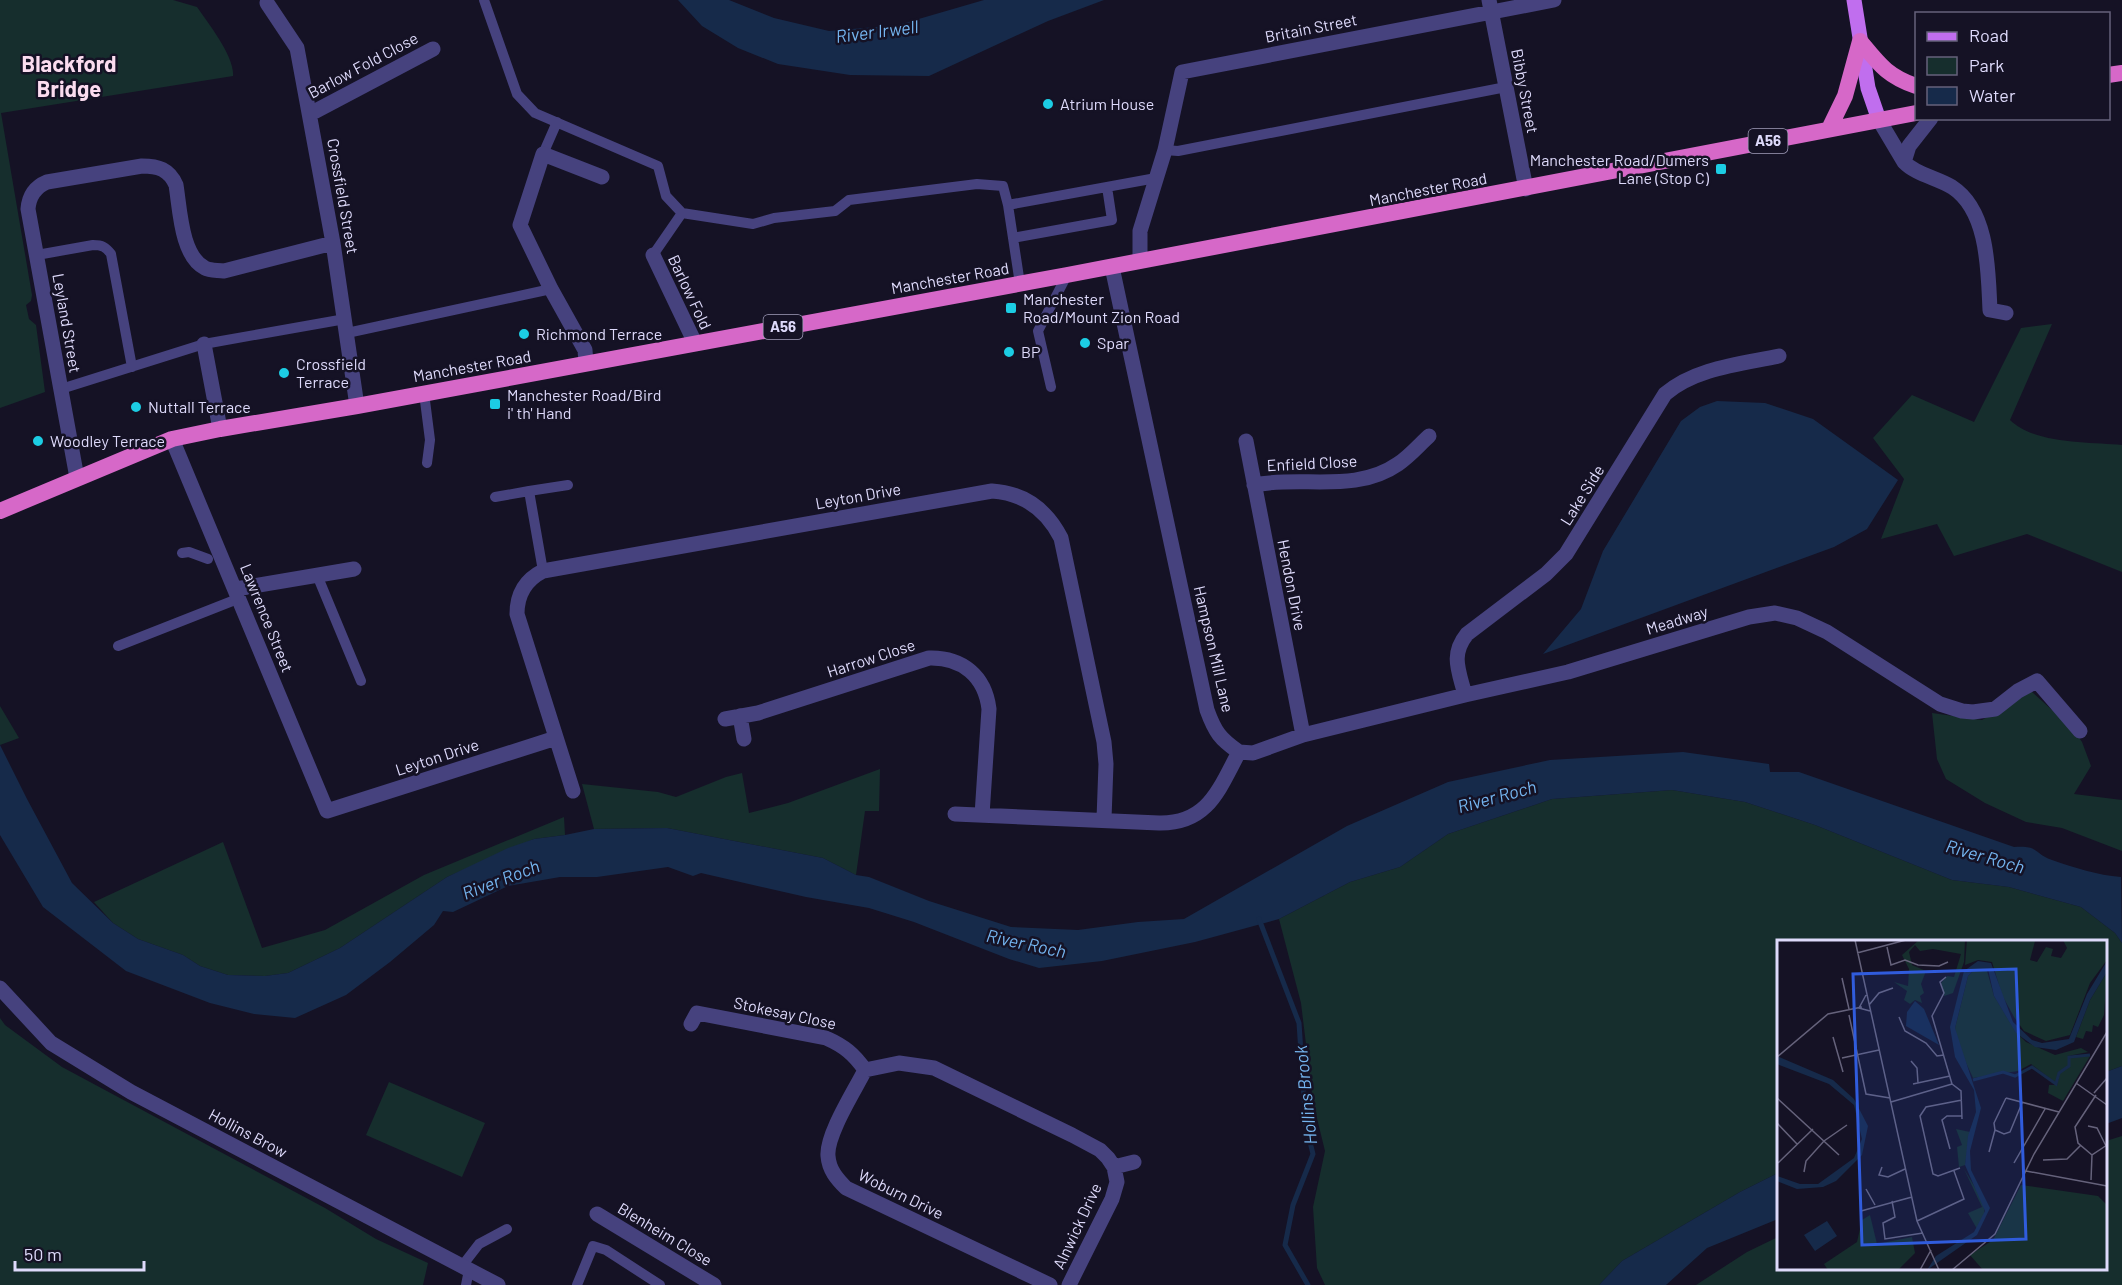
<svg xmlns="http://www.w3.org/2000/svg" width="2122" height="1285" font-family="Barlow,sans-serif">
<rect width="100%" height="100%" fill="#151225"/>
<path fill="#162e2d" d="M0,0H173L197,7C208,23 235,57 233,76L1,113L32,295L31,301L26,305L29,319L36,325L45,392L0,408Z
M2052,324L2010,420C2034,444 2089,442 2122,445V572L2027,534L1954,556L1937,524L1881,539L1904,479L1873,438L1912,395L1974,422L2021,328Z
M2031,691L2072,728L2082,742L2091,766L2074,794L2122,800V851L2062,828L2026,822L1985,803L1946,779L1937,759L1932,713L1982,720Z
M0,706L19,738L0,745Z
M880,769L879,811H865L856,875L823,858L667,828L594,829L582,784L658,792L676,797L726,777L742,773L749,813L788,803Z
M1672,790L1745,802L1815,825L1952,880L2009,887L2081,907L2115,933L2122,943V1066L2106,1072V942H1778V1173L1740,1192L1622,1261L1599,1285H1325L1317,1268L1313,1207L1325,1151L1313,1102L1301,1003L1279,919L1350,882L1400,867L1448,834L1552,799Z
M564,817L565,835L534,839L447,877L340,948L288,973L265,976L228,975L200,966L183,955L138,939L113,923L94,902L223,842L262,948L325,930L424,875Z
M0,1018L5,1025L62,1067L325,1208L376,1239L428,1263L423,1285H0Z
M389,1082L485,1123L462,1177L366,1135Z
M2122,1136V1285H1696L1747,1252L1778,1237V1268H2106V1141Z"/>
<path fill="#162a4a" d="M678,0H729L774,18L829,31L898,25L984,0H1104L1048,21L929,76L850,75L778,64L738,48L702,26Z
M1717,401L1765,403L1813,419L1898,480L1867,529L1834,547L1543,654L1581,609L1603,551L1681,421L1700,407Z
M0,745L27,799L72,883L113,923L138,939L183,955L200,966L228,975L265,976L288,973L340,948L447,877L508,848L534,839L565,835L594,829L667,828L823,858L856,875L869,877L929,901L1011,927L1078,930L1138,922L1184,919L1347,826L1448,782L1550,760L1683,752L1769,764L1770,772H1799L2014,847C2039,845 2033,853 2052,860C2075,868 2097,875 2121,877L2122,943L2115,933L2081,907L2009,887L1952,880L1815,825L1745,802L1672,790L1552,799L1448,834L1400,867L1350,882L1279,919L1195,942L1102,961L1039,968L1009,959L914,922L869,908L806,897L701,873L693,876L668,867L597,877H560L508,886L453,912L443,911L434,925L390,962L346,995L295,1018L254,1014L210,1003L126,971L43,907L0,835Z
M2122,1066V1118L2106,1124V1072Z
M1778,1173V1219L1707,1248L1666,1285H1599L1622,1261L1740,1192Z"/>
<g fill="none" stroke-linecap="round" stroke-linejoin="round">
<path stroke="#162a4a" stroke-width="5" d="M1259,919L1299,1023L1306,1126L1313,1154L1293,1205L1285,1245L1308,1285"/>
<path stroke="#46427e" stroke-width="10" d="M484,0L517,94L535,113L658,166L666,196L682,213
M1165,150L1178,151L1506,87
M543,154L557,122
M1008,205L1156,178
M1013,238L1112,220L1107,187
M37,255L93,245C102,245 106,247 111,254L132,367
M653,255L682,213L753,224L774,218L835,211L849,200L977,184L1003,186L1008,205L1020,284
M347,333L551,289
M1051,387L1038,331L1067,275
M61,389L204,344L345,319
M424,393L430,440L427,463
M495,497L529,491
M182,553L189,552L208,559
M543,571L529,491L568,485
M317,575L361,681
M118,646L240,598
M462,1266L479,1244L507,1229
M466,1285L469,1270
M577,1285L593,1246L606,1250L660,1285"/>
<path stroke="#46427e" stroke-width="15" d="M1489,0L1526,189
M267,3L297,48L333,243L357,406
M310,114L433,49
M1879,120L1904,162C1915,174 1937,178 1952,187C1989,211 1988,272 1990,310L2006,313
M1904,162L1909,146L1931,118
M653,255L695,343
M1140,261V231L1165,150L1182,72L1554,0
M1112,267L1207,710C1215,732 1220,739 1239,752
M204,344L220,429
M586,363L585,350L551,289L520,225L543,154L602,177
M172,439L327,811L556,738
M1246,441L1303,735
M77,478L28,209C29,196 35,187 47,182L142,166C158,166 169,169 176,185C180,209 181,256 205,268C210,271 217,270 224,271L333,243
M1254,485C1302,475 1355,494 1398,464C1410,456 1419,445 1429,436
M236,589L354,569
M1465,695C1459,671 1450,655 1467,634L1546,574L1566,554L1665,394C1695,368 1741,364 1779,356
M740,716L744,739
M725,719L758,713L929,658C962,657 985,676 989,709L982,815
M1239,752L1253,753L1303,735L1465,695L1568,672L1749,617L1775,613L1797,618L1827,632L1940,704L1962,711L1973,712L1995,709L2018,691L2037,681L2080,731
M573,791L517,614C517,594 525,580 543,571L992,491C1024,493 1046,509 1061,538L1104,742L1106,764L1104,819
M955,814L1159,823C1208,824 1219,789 1239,752
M691,1024L697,1013L826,1038C844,1046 854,1054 865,1070
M1114,1167L1134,1162
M597,1214L714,1285
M1050,1285L846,1188C837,1179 829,1170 828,1156C826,1135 855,1090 865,1070L899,1063L934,1068L1072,1135L1100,1150L1108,1158L1114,1167L1117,1182L1112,1199L1069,1285"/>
<path stroke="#46427e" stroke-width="15" d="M0,988L51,1043L131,1092L498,1285"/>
<path stroke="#c06eee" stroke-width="15" d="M1854,0L1868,88L1879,120"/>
<path stroke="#d668c8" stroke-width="16" d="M1860,41C1879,64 1887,76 1916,86
M2108,75L2122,73
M1829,129L1845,96L1860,41
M0,511L172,439L220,429L357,406L1067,275L1916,113"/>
</g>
<g fill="#1ccde4" stroke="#151225" stroke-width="2">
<circle cx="1048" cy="104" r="6"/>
<rect x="1715" y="163" width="12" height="12" rx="3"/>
<rect x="1005" y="302" width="12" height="12" rx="3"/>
<circle cx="524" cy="334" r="6"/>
<circle cx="1085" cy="343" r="6"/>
<circle cx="1009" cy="352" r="6"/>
<circle cx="284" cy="373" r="6"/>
<rect x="489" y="398" width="12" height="12" rx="3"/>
<circle cx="136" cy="407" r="6"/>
<circle cx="38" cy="441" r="6"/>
</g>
<g text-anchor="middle" stroke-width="5" stroke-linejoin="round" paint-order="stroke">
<g fill="#151225" stroke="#a29ebb" stroke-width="1.5">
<rect x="1748.5" y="129" width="39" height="24" rx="4.5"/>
<rect x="763.5" y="315" width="39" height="24" rx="4.5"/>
</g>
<g font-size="15" font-weight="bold" fill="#dedafb">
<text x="1768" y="146">A56</text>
<text x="783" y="332">A56</text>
</g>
<g font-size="16" fill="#dedafb" stroke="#151225">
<text transform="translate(1311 28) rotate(-11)" y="6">Britain Street</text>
<text transform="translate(363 65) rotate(-28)" y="6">Barlow Fold Close</text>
<text transform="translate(1525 91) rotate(79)" y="6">Bibby Street</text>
<text transform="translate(1428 189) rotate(-11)" y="6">Manchester Road</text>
<text transform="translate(343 196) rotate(80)" y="6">Crossfield Street</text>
<text transform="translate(950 278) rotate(-10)" y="6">Manchester Road</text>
<text transform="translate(690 292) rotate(65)" y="6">Barlow Fold</text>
<text transform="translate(67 323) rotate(80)" y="6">Leyland Street</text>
<text transform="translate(472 366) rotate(-10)" y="6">Manchester Road</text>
<text transform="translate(1312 463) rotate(-3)" y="6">Enfield Close</text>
<text transform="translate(1582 495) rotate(-58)" y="6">Lake Side</text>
<text transform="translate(858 496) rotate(-10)" y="6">Leyton Drive</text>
<text transform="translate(1292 585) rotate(79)" y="6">Hendon Drive</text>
<text transform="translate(267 618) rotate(68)" y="6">Lawrence Street</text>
<text transform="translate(1677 620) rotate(-17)" y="6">Meadway</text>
<text transform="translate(1214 649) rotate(77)" y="6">Hampson Mill Lane</text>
<text transform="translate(871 658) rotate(-18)" y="6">Harrow Close</text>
<text transform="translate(437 757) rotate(-18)" y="6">Leyton Drive</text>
<text transform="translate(785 1013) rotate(12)" y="6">Stokesay Close</text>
<text transform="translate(248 1133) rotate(28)" y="6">Hollins Brow</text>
<text transform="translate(901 1194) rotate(26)" y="6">Woburn Drive</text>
<text transform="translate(1077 1226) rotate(-65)" y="6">Alnwick Drive</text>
<text transform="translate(665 1234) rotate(31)" y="6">Blenheim Close</text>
</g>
<g font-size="16" fill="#dedafb" stroke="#151225" text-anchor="start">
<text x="1060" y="110">Atrium House</text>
<text x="1709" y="166" text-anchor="end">Manchester Road/Dumers<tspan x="1709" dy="18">Lane (Stop C)</tspan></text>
<text x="1023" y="305">Manchester<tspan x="1023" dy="18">Road/Mount Zion Road</tspan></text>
<text x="536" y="340">Richmond Terrace</text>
<text x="1097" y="349">Spar</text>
<text x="1021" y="358">BP</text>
<text x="296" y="370">Crossfield<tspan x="296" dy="18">Terrace</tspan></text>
<text x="507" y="401">Manchester Road/Bird<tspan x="507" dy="18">i' th' Hand</tspan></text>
<text x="148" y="413">Nuttall Terrace</text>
<text x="50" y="447">Woodley Terrace</text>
</g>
<g font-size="18" font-style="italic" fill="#74b4ef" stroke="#151225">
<text transform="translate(877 32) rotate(-7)" y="6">River Irwell</text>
<text transform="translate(1497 797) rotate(-15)" y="6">River Roch</text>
<text transform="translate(1985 857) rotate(16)" y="6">River Roch</text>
<text transform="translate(501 880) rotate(-21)" y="6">River Roch</text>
<text transform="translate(1026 944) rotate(12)" y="6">River Roch</text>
<text transform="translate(1306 1095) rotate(-96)" y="6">Hollins Brook</text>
</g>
<g font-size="22" font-weight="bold" fill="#fbdcef" stroke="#151225">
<text x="69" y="72">Blackford<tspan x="69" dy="25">Bridge</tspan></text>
</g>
</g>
<g transform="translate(1777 940)">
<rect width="330" height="330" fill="#151225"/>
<path d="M142,0H188L187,22L176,53L167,56L164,43L170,36L177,37L184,14L156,9L143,11L138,5L132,12L135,25L149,31L144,44L147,53L143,56L145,63L138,60L133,64L127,60L130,51L117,42L131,46L132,29L125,15ZM190,0L258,1L253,20L260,22L269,7L276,9L274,16L284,18L290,8L286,0H330V20L313,43L293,95L269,101L247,91L237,77L225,55L215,22L201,20L188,25ZM209,27L217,56L239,92L249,102L278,115L304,108L311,112L291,116V126L282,132L279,143L254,124L241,131L196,138L180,103L178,88L191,36L198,29ZM330,32L327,75L321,87L316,85L315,92L309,91L306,99L299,97L313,60ZM313,116L286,161L271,153L272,145H280L283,133L293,126L292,117ZM179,189L193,192L188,225L182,227L180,207L185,205ZM187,229L208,264L207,275L200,289L191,273L205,267ZM244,245L321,256L330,265V330H206L193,315L216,300ZM93,275L100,304L135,297L138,313L121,330H51L47,324L80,302L85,280Z" fill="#162e2d"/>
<path d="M201,21L214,23L236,82L255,100L265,103L292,99L310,54L330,21V32L313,60L297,102L279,110L258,107L239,93L217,56L211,29H198L191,36L178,88L204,168L193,211L194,230L213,268L200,295L150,330L159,316L197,292L208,271L188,225L191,196L199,172L197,150L178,117L173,87L187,31ZM138,61L147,69L162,105L129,86L130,72ZM0,116L56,140L77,159L91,186L85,215L59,241L46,247L20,249L0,241V236L23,244H41L77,218L85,199L77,165L52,144L0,124ZM50,281L60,296L38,311L27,295Z" fill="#162a4a"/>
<path fill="none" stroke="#162a4a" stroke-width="3" d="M196,140L226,132L238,136L255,127L279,144L282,133L292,126V117L313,115"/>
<path fill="none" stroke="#65627b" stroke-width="1.5" d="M78,0L140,281L162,330M110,7L114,25L128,20L141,25L162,26L171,22M80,13L129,0M169,37L163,42L167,53L155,76L175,144M65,38L72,69M89,55L82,68L93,71M92,65L102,53L116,48M72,75L89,154L113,158M122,77L128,91L149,103L160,116L167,115M56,97L66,132M0,117L51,74L85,67M65,118L102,110M134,121L140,128L141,143M299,143L330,165M136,144L173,136M175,144L184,151L185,179M317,153L330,138M0,158L62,215M229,158L217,183L218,190L227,194L233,192L245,163M229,158L282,172M114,162L175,144M0,183L20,204M311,186L320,188L329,206M173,209L165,180L170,176H185M212,212L218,190M315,215L301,203L298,187L319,155M266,220L290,219L304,205M1,223L36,189M237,223L268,169M105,227L102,235L111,237L128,229M183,228L161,236L156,234L143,176L149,167L185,160M249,231L330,246M27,232L29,221L47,201L70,185M314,240L315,215L330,205M89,249L98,265M115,261L118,277L106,283L108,299L146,293M84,271L135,257M140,281L187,259L177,231M143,330L154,310M175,330L218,294L257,214L330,92"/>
<path fill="#305cdc" fill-opacity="0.15" stroke="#305cdc" stroke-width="3" d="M239,29L249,299L85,305L76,34Z"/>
<rect width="330" height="330" fill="none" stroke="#dedafb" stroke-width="3"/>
</g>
<rect x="1915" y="12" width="195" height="108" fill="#151225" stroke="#65627b" stroke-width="1.5"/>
<rect x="1927" y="32" width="30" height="9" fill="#c06eee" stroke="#65627b" stroke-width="1.5"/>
<text x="1969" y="42" font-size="18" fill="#dedafb">Road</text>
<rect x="1927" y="57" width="30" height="18" fill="#162e2d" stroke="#65627b" stroke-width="1.5"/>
<text x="1969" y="72" font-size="18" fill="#dedafb">Park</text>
<rect x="1927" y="87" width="30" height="18" fill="#162a4a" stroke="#65627b" stroke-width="1.5"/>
<text x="1969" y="102" font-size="18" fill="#dedafb">Water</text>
<path d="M15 1261v9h129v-9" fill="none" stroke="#dedafb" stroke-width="3"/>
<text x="24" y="1261" font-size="18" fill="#dedafb" stroke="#151225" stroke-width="4.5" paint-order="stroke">50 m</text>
</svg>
